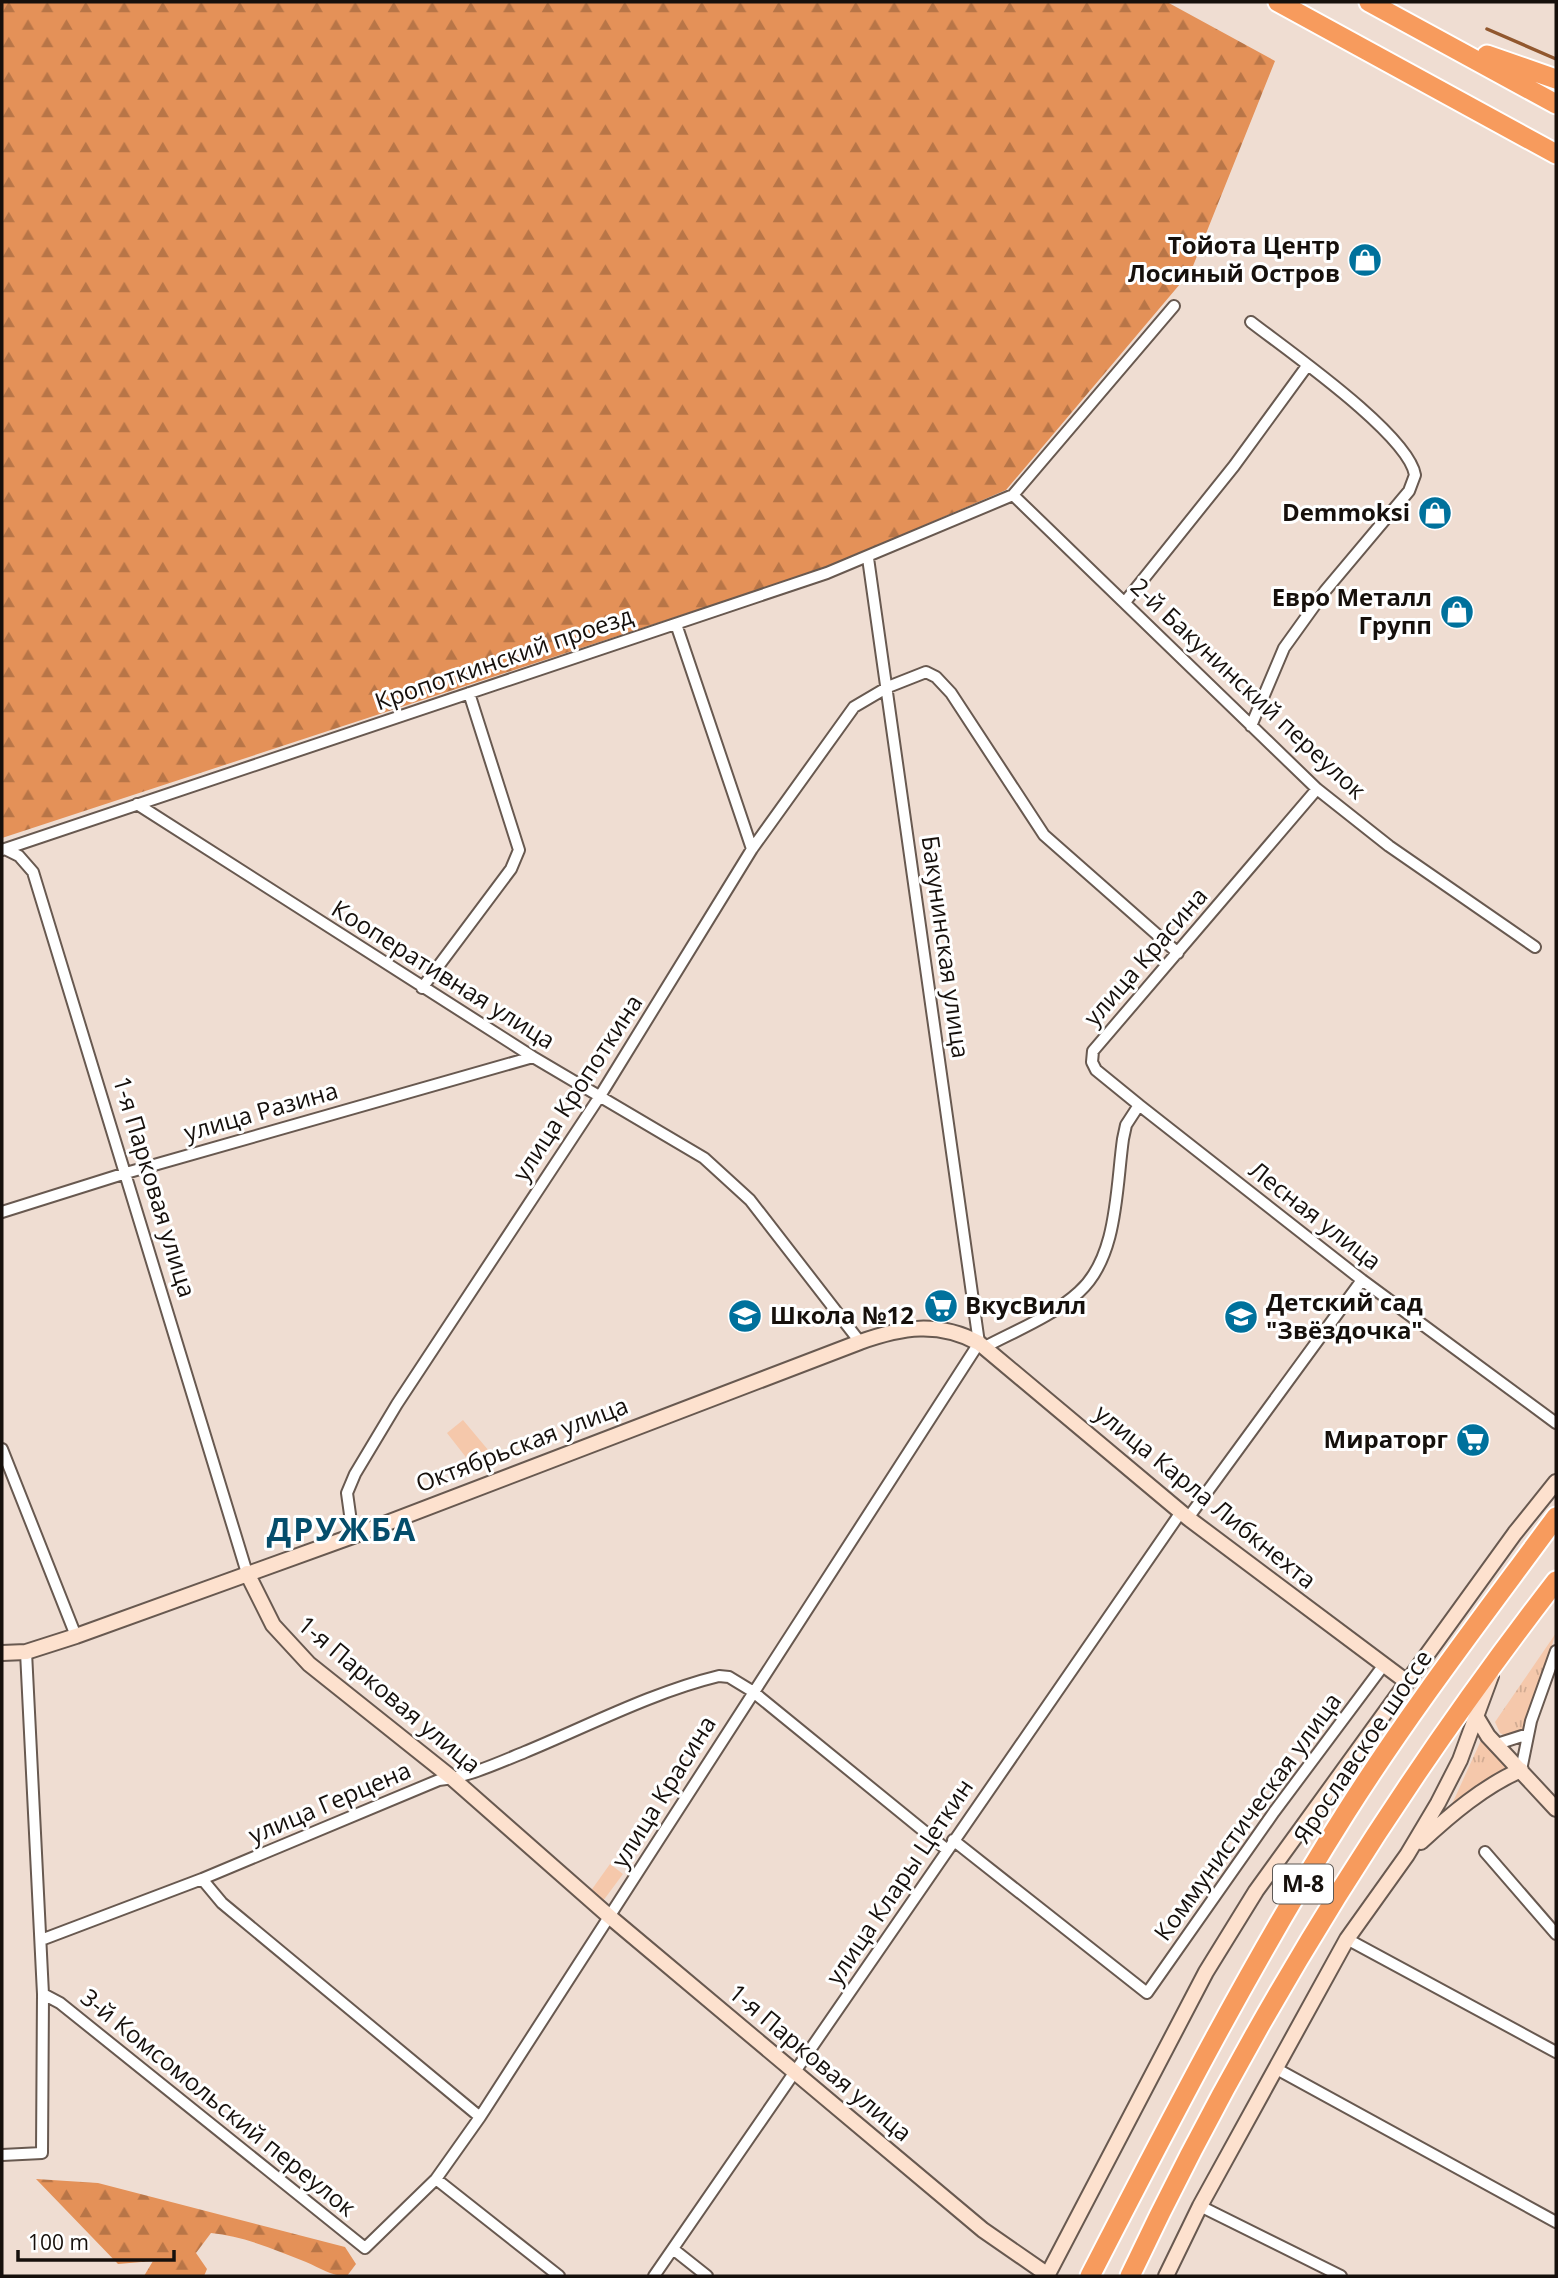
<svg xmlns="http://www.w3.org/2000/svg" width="1558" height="2278" font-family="'Open Sans',sans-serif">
<defs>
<pattern id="grass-tufts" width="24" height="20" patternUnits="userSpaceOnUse" patternTransform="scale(1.75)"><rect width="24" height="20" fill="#f5c8ab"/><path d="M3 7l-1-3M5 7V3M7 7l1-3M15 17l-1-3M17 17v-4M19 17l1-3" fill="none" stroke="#d1ab92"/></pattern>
<pattern id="forest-firs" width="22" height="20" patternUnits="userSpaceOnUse" patternTransform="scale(1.75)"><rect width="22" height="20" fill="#e49158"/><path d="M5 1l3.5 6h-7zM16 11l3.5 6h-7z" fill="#b87547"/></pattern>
</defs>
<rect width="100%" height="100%" fill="#efddd2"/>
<path fill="url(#grass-tufts)" d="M1556,1633L1524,1730L1509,1738L1500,1733L1495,1722Z
M1483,1736L1508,1767L1506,1772L1447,1815Z"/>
<path fill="url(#forest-firs)" d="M2,2H1167L1275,61L1191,271L1006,490L825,568L2,838Z
M36,2179L98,2183L345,2247L356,2264L347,2276C331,2276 320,2268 306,2262C276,2250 243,2236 211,2233L196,2253L207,2269L204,2276H144L153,2261L118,2264Z"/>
<path fill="#f5c8ab" d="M463,1420L489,1451L472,1465L447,1433Z
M610,1864L623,1874L603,1901L590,1892Z"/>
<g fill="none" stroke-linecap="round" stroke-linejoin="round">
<path stroke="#91572e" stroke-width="3.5" d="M1487,29L1556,59"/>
<g stroke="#685950" stroke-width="14">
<path id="street" d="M1251,322C1287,350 1408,434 1415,475L1409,491L1325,591L1284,648L1251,726
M1013,495L1317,789L1389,846L1535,947
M1125,602L1234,466L1307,366
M676,624L752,849
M137,804L533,1057L704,1158L750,1200L860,1342
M5,849L19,856L33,872L247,1573
M2,850L827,573L1013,495L1174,306
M422,988L511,869L519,850L469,693
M1139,1105L1362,1280L1556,1423
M2,1212L126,1173L533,1057
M985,1347C1015,1331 1053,1316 1079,1292C1118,1257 1116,1188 1123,1139L1126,1125L1139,1105L1096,1070L1092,1062L1093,1051L1317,789
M2,1449L76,1636
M1188,1518L1362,1280
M353,1536L347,1493L355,1474L397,1404L600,1096L752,849L854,707L888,687L926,672L936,677L951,693L1044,835L1178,953
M1497,1744L1528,1734
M1521,1770L1531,1721L1556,1651
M953,1840L1147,1993L1274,1812L1383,1666
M1485,1852L1556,1934
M202,1879L222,1903L480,2117
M1347,1939L1556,2052
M41,1940L202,1879L439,1780C468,1777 498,1763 525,1752C588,1726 653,1692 719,1676L729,1677L752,1691L946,1849
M43,1994L60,2003L365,2248L436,2179L480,2117L979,1343L868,558
M1275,2068L1556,2222
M2,2155L42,2153L43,1994L26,1652
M436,2179L559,2276
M1200,2206L1341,2276
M673,2249L707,2276
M654,2276L1181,1512"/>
</g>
<g stroke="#685950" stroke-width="18">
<path id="secondary" d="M247,1573L273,1625L309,1664L452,1778L610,1917L983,2230L1048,2275
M2,1653L26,1652L76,1636L353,1536L860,1342C902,1327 938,1321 979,1343L1188,1518L1407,1682
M1476,1716L1488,1736L1556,1809
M1421,1842C1450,1815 1484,1786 1521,1770
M1047,2276L1206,1972L1256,1891L1515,1533L1556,1482
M1166,2276L1200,2206L1347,1939L1407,1855L1438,1803L1460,1760L1491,1676"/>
</g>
<g stroke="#fff" stroke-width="23">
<path id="highway" d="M1278,2L1556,154
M1369,2L1556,104
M1487,55L1556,79
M1090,2276C1171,2119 1251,1963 1345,1814C1410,1711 1484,1615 1556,1517
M1130,2276C1246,2030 1390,1796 1556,1581"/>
</g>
<use href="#street" stroke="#fff" stroke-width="10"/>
<use href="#secondary" stroke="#fde1ce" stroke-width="14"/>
<use href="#highway" stroke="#f79b5d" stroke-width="19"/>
</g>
<defs>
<g id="shop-disc" transform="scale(1.75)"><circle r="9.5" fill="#00719c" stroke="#fff"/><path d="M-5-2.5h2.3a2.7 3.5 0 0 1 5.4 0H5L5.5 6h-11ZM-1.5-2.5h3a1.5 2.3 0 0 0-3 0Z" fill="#fff"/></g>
<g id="supermarket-disc" transform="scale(1.75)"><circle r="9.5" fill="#00719c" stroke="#fff"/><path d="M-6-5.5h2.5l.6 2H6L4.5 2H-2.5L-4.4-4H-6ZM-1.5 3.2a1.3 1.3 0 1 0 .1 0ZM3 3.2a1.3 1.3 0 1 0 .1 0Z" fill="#fff"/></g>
<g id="school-disc" transform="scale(1.75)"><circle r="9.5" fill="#00719c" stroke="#fff"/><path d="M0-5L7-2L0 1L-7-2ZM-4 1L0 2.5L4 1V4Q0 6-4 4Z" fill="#fff"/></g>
</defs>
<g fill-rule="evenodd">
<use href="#shop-disc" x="1365" y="260"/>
<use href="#shop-disc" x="1435" y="513"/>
<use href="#shop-disc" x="1457" y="612"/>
<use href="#supermarket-disc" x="941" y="1306"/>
<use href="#school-disc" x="745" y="1316"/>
<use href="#school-disc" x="1241" y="1317"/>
<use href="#supermarket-disc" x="1473" y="1440"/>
</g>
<g text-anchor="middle" stroke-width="6" stroke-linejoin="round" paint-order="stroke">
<rect fill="#fff" stroke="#5c5855" stroke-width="2" x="1273" y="1864.5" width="60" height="39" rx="5"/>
<g font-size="23" font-weight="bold" fill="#16100c">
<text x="1303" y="1892">М-8</text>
</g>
<g font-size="24" font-weight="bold" fill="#16100c" stroke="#fff" text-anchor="end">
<text x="1340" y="254">Тойота Центр<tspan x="1340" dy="28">Лосиный Остров</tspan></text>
<text x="1410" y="521">Demmoksi</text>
<text x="1432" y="606">Евро Металл<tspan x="1432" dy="28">Групп</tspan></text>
<text x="1266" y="1311" text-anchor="start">Детский сад<tspan x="1266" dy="28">"Звёздочка"</tspan></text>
<text x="965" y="1314" text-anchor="start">ВкусВилл</text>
<text x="770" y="1324" text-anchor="start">Школа №12</text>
<text x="1448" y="1448">Мираторг</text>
</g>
<g font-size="24" fill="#16100c" stroke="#fff">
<text transform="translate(504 659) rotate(-19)" y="8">Кропоткинский проезд</text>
<text transform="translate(1248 689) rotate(43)" y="8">2-й Бакунинский переулок</text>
<text transform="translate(945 947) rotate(82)" y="8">Бакунинская улица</text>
<text transform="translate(1146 957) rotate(-49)" y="8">улица Красина</text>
<text transform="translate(443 975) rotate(32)" y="8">Кооперативная улица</text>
<text transform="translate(578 1088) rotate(-57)" y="8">улица Кропоткина</text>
<text transform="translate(261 1112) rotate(-16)" y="8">улица Разина</text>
<text transform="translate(154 1187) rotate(73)" y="8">1-я Парковая улица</text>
<text transform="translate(1315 1216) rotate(38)" y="8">Лесная улица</text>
<text transform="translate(522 1445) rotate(-21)" y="8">Октябрьская улица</text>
<text transform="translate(1205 1497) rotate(39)" y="8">улица Карла Либкнехта</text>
<text transform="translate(389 1695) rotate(40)" y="8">1-я Парковая улица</text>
<text transform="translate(1363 1747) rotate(-56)" y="8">Ярославское шоссе</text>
<text transform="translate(664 1792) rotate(-58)" y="8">улица Красина</text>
<text transform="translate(330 1803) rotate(-23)" y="8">улица Герцена</text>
<text transform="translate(1248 1817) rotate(-54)" y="8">Коммунистическая улица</text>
<text transform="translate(900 1882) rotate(-56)" y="8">улица Клары Цеткин</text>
<text transform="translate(820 2063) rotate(40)" y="8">1-я Парковая улица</text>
<text transform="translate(218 2103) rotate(39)" y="8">3-й Комсомольский переулок</text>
</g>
<g font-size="32" font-weight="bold" letter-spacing="2" fill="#054d6b" stroke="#fff">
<text x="342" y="1541">ДРУЖБА</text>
</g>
</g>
<rect width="1558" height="2278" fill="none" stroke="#16100c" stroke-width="7"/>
<path d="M18 2250v10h156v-10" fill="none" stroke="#16100c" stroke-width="3.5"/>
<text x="28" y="2250" font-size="21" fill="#16100c" stroke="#ffffff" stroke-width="5" paint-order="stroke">100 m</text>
</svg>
